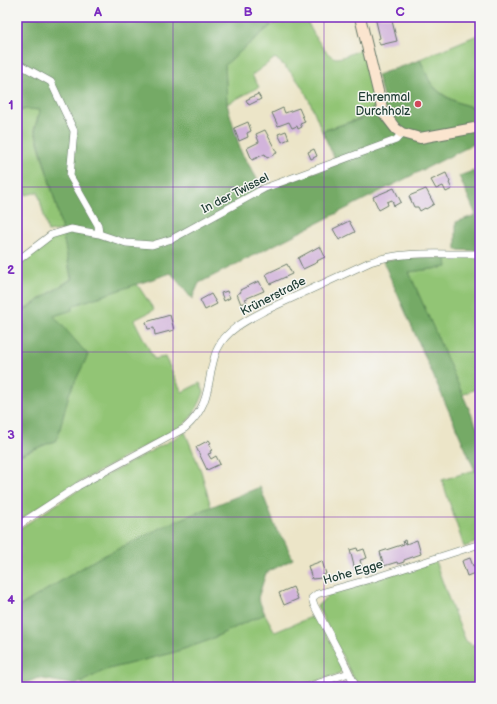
<svg xmlns="http://www.w3.org/2000/svg" width="497" height="704" font-family="'Balsamiq Sans',sans-serif">
<rect width="100%" height="100%" fill="#f6f6f2"/>
<filter id="ink" filterUnits="userSpaceOnUse"><feTurbulence type="fractalNoise" baseFrequency=".025" numOctaves="2"/><feDisplacementMap in="SourceGraphic" scale="8" xChannelSelector="R" yChannelSelector="G"/><feConvolveMatrix kernelMatrix="1 2 1 2 8 2 1 2 1" color-interpolation-filters="sRGB"/></filter>
<filter id="wash" filterUnits="userSpaceOnUse"><feTurbulence type="fractalNoise" baseFrequency=".012" numOctaves="4" result="noise"/><feDisplacementMap in="SourceGraphic" scale="16" xChannelSelector="R" yChannelSelector="G"/><feGaussianBlur stdDeviation="0.9" result="paint"/><feColorMatrix in="noise" values="0 0 0 0 0 0 0 0 0 0 0 0 0 0 0 0 0 1.4 0 .05"/><feComposite in="paint" operator="in"/></filter>
<g filter="url(#wash)">
<rect width="100%" height="100%" fill="#ece5c8"/>
<path fill="#92c575" stroke="#588154" d="M288,17H305C310,27 325,58 337,58C346,57 356,51 364,47L378,104L361,118L322,131C309,99 303,80 275,58L252,75L259,87L227,104L225,64L272,25Z
M480,34V109C462,105 439,97 429,80C426,73 423,66 420,59Z
M26,109L40,110L34,129L57,208L62,230L48,232L38,192L26,195L19,175H17V112Z
M63,233L71,279L17,314V264L53,235Z
M480,257V387L462,395L409,272L446,267V258Z
M137,284L154,310L134,320L154,359L165,357L182,392L200,383L204,392C199,406 193,417 181,427C125,457 69,486 17,522V456L57,440L69,394L88,355L53,316L72,310L74,305Z
M185,432L201,471L211,507L169,525L95,560L17,608V530L77,491L168,442Z
M475,470L480,482V541L464,547L442,480Z
M435,561L452,608L466,641L472,645L480,643V687H358L317,606L331,593Z
M265,614L275,632L316,615L343,666L341,672L336,675L299,687H84L81,682L105,670L175,652L207,641L242,624Z"/>
<path fill="#75aa66" stroke="#4a744d" d="M17,17H268L271,25L225,65L227,104L241,152L264,190L337,164L322,131L361,119L384,100L377,75L420,60C423,66 426,73 429,80C439,98 462,105 480,109V141L199,283L192,299L171,273L74,305L72,310L54,316L88,355L69,394L57,440L17,456V315L72,279L57,208L35,129L40,110L26,109L17,112Z
M473,171L480,183V251L456,250V222L476,215L459,176Z
M423,257L446,258L447,267L409,272L480,434V482L383,261L400,258Z
M260,487L277,531L284,540L293,559L266,573L258,598L265,614L242,624L207,641L175,652L105,670L76,685L38,678L17,687V608L95,560L169,524Z"/>
<g id="blocks">
<path fill="#d2b4db" d="M375,17H391L397,41L380,45L378,39L380,38Z
M258,94L261,99L249,105L246,100Z
M283,108L285,113L299,108L305,122L300,124L302,127L298,129L297,126L292,128L289,122L278,126L272,113Z
M248,122L251,131L247,133L248,137L239,141L234,128Z
M265,130L277,153L267,158L265,154L252,160L247,148L259,142L256,134Z
M286,131L289,139L282,142L278,134Z
M314,149L317,156L311,159L308,152Z
M446,173L450,182L449,183L452,189L446,192L443,186L436,189L431,180Z
M394,188L401,202L394,206L392,200L387,202L388,205L379,210L373,197Z
M426,189L434,204L426,209L425,208L420,211L418,207H414L409,196Z
M349,221L355,232L339,240L333,229Z
M320,246L325,257L317,261L318,262L303,269L298,258Z
M287,264L292,274L270,284L266,274Z
M259,281L264,291L245,299L247,302L241,304L237,294L241,292L240,290Z
M227,291L230,298L224,301L221,293Z
M211,294L217,304L205,310L200,300Z
M170,315L174,330L155,335L154,328L148,329L146,322Z
M209,440L211,443L209,444L212,450L210,451L211,453L208,454L211,459L216,456L220,464L207,470L196,447Z
M405,540L406,544L417,540L421,554L404,560V562L398,564L397,562L384,566L380,552L404,544L403,541Z
M357,548L358,551L364,549L367,558L360,560L362,568L355,570L350,550Z
M470,558L473,566L480,563V571L467,576L462,561Z
M322,561L326,574L321,576L322,578L312,579L308,566Z
M293,587L298,599L284,605L279,593Z
M346,681L348,687H330Z"/>
</g>
</g>
<g filter="url(#ink)">
<use href="#blocks" fill-opacity="0" stroke="#677868" stroke-width="1"/>
<g fill="none" stroke-linecap="round" stroke-linejoin="round">
<g stroke="#677868" stroke-width="8">
<path id="street" d="M17,63L51,82L74,131L70,176L98,225L99,234
M17,261L51,235L71,229L99,234L126,243L152,245L172,239L265,188L396,140L402,133
M17,526L78,486L185,428C204,411 207,396 211,371C213,363 214,355 218,348C227,329 249,319 266,310L370,262C406,250 443,255 480,254
M307,687L349,673
M356,687L343,660L314,605L312,598L317,594L374,578L480,544"/>
</g>
<g stroke="#677868" stroke-width="12">
<path id="secondary" d="M360,17L383,112L396,129L402,133L420,138L480,127"/>
</g>
<use href="#street" stroke="#fff" stroke-width="7"/>
<use href="#secondary" stroke="#fbe5cf" stroke-width="10"/>
</g>
</g>
<path fill="none" stroke="#7b2cbf" stroke-width="1" stroke-opacity="0.55" d="M173,17V687M324,17V687M17,187H480M17,352H480M17,517H480"/>
<circle fill="#d1495b" stroke="#f6f6f2" stroke-width="1.5" cx="418" cy="104" r="4"/>
<g text-anchor="middle" stroke-width="3" stroke-linejoin="round" paint-order="stroke">
<g font-size="12" fill="#1f3d34" stroke="#f6f6f2" text-anchor="end">
<text x="410" y="101">Ehrenmal<tspan x="410" dy="14">Durchholz</tspan></text>
</g>
<g font-size="12" fill="#1f3d34" stroke="#f6f6f2">
<text transform="translate(235 193) rotate(-27)" y="4">In der Twissel</text>
<text transform="translate(273 296) rotate(-27)" y="4">Krünerstraße</text>
<text transform="translate(353 572) rotate(-16)" y="4">Hohe Egge</text>
</g>
</g>
<rect width="497" height="704" fill="none" stroke="#f6f6f2" stroke-width="44"/>
<rect x="22" y="22" width="453" height="660" fill="none" stroke="#7b2cbf" stroke-width="1.5"/>
<g font-size="13" text-anchor="middle" font-weight="bold" fill="#7b2cbf">
<text x="98" y="16">A</text>
<text x="248" y="16">B</text>
<text x="400" y="16">C</text>
<text x="11" y="109">1</text>
<text x="11" y="274">2</text>
<text x="11" y="439">3</text>
<text x="11" y="604">4</text>
</g>
</svg>
